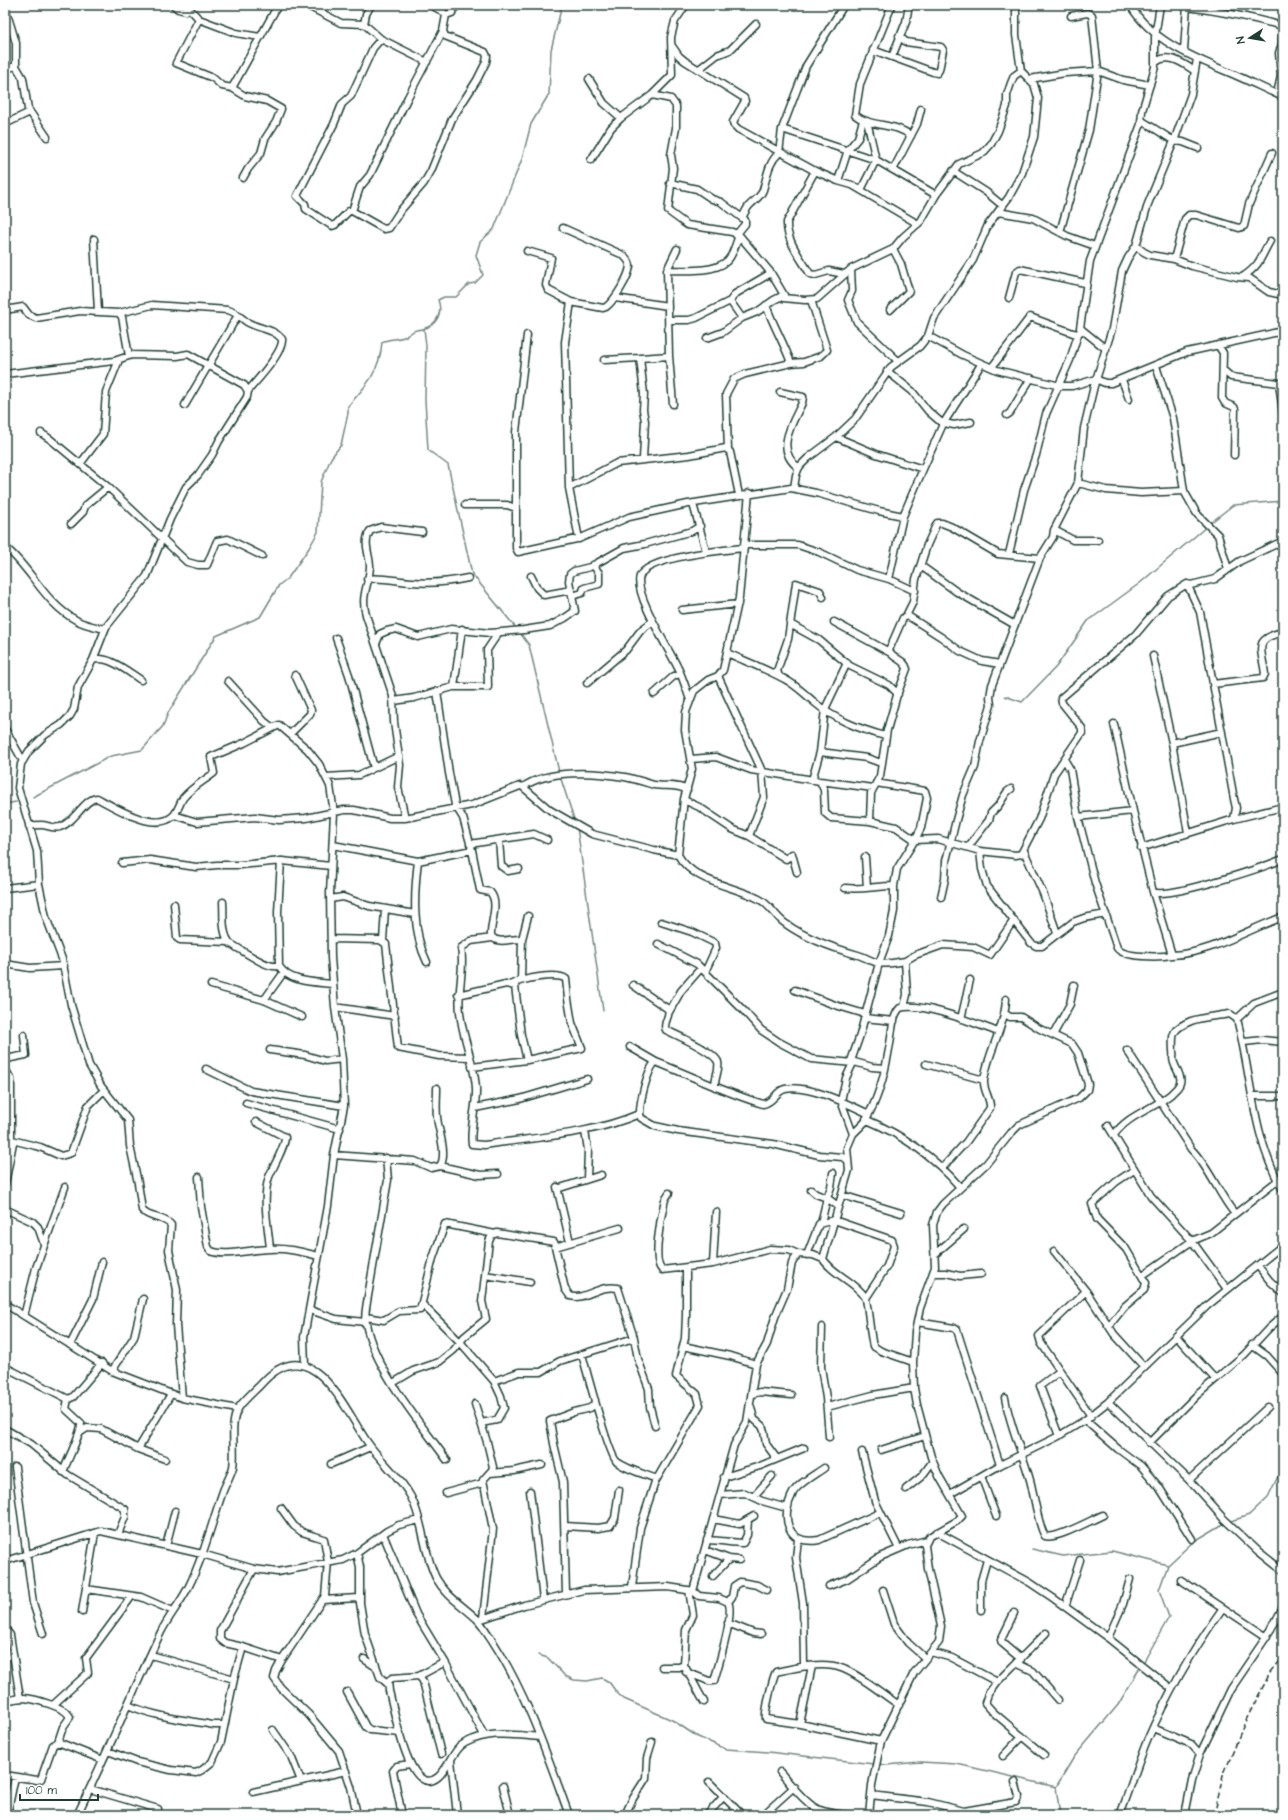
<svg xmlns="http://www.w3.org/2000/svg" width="1288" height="1820" font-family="'Architects Daughter',sans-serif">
<rect width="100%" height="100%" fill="#fff"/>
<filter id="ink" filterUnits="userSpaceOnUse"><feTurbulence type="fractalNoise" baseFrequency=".025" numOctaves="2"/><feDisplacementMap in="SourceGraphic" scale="8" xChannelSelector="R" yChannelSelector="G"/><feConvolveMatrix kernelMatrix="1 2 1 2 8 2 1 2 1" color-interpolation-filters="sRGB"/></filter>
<g filter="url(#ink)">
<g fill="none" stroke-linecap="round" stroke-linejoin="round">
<path stroke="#758883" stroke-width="1.5" d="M424,329L426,345L425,400L428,450L448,465L472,574L516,628
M1209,524L1233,505L1283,501
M520,633L529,645L559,772
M1005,696L1022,702L1056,667L1088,621L1140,583L1206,527
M560,776L575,822
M33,797L111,756L142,750L163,726L168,713L216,636L260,617L279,585L288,578L309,548L318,532L321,482L331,458L341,445L348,413V406C367,385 380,371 382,342C390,338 399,340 406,336C409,335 411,332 414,331C417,329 420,330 423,329C437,325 443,313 438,300L444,297H456L469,284L475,283L483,275L476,255L480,242L494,229L522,159L531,124L549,94L551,50L562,5
M5,804L16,802
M577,827L603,1011
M1229,1522L1249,1515L1268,1497L1283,1466
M1032,1549L1063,1556L1112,1551L1168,1565
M538,1655L548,1658L565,1676L574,1680L587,1681L602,1678L609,1682L617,1693L624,1699L672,1720L698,1737L726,1749L768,1752L874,1764
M1143,1663L1169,1617L1159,1590L1168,1565L1193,1542L1225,1523
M878,1764L887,1765L920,1762L957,1764L1056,1787
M1060,1815L1056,1787L1074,1757L1118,1705L1141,1666"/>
<g stroke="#1f3d34" stroke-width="9">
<path id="minor" d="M173,5L178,9L186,11L188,5
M306,5L341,23L364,24L381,39L427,62
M686,5L675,21L671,37L672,75L652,95L671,99L676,106V128L671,155L673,168L668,211L687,225L732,232L739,235L771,273L784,295
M892,5L860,84L855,115C871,128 895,122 911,136
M1130,5C1152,42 1197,59 1235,75C1251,82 1267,90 1283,97
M1186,5L1187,7C1220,11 1250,17 1282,26
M5,7L16,43V66L23,78L28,109L47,137
M188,7L199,19L236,33L260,37
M446,15L452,13L456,5
M199,19L176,63L213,78L222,86L232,88
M364,24L366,14L371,5
M381,39L373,48L351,96L342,104L334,124L297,196L305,204L306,209L332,226L335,225L349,211H352L384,229L389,228L400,211L424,183L431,171L452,119L477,80L486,62L487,56L485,52L445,36L443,31L446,15L442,11L431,5
M672,46L679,56L685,61L744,98L745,101L733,122L734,125L738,129L815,171L838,181L852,185L918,224
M873,50L933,72L937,73L939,70L943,50L941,47L906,42L899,36
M1184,50L1187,5
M892,57L906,22L909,5
M1197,59L1191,94L1174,141L1148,204L1136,246L1144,252L1150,255L1174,259L1192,266L1237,277L1249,278L1269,292L1283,295
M1156,62C1168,52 1184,64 1195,71
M5,69L16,66
M699,69L717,55L730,50L756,24
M589,79L604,103L621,118
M1030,79L1065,73L1098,71L1123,80L1150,85
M1277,94L1281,76L1279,53L1282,44L1283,20
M1141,120L1174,141L1183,142L1198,148
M5,124L30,112
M782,129L876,160L936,195
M591,160L611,128L621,118L652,95
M893,170L917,124L921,109
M815,171L787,222C786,241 801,258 810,274L815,275L829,271L844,274
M953,171L986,192L1003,206
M243,178L248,169L261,153L265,139L276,122L281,109L267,101L245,96L232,88L278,5
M838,181L848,150L858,138L863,120
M670,183L697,189L712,199L721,202L742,218L745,220V224L736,235
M861,190L876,160L867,121
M352,211L360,187L370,175L408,97L443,31
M998,212L1033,218L1067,236L1095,246
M742,218C744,214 746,210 748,207C753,201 761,197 763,190C767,177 768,163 779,153L782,129L806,66L844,5
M1060,232L1089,130L1098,71L1092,15L1087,13L1071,16
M94,239L98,311
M527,251L551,258L546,285L548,290L571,302L603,308L606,307C615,300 629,277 630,266C630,261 626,258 623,255L563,228
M1174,259L1185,219L1189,215H1196L1239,228L1244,226L1249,204L1272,153
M851,269L852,291L848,300L857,322L898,361
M667,270C683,270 714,273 727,261C733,256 736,243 739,235
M1244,276C1261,264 1260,258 1270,241
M615,298L668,306
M1009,298L1016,272L1020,269L1085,283
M730,301L735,294L771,273
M571,302L565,342L569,488L579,539
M766,305C773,325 784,343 791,363
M5,310L23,307L29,315L36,318L80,311L119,313L122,317L129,356
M890,310L909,291L901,264L893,249
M119,313L152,305L228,310C236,312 241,318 247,322C258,329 273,328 282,339C284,352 257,380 248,391
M669,320H689L696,318L730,301L742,318
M527,335L516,432V548L518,552L581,538L629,517L688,504L791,488L816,493L879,511L903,516
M928,336L963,355L997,370L1060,386H1072L1093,380H1098L1105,383H1111L1187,352L1283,331
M707,338L723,332L742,318L757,312L774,300L784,295L783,298L805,300L817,299L851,269L893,249L903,237L921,221L936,195L959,164L983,153L991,144L998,131L1007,106V95L1011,83L1014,76L1021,71
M1218,345L1223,353L1222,398L1225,403L1234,407L1235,409L1234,455
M1106,349L1080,328L1090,261L1141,124L1142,111L1155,67V37L1160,5
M604,360L640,358
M1156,366L1173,418L1184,491L1197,514L1218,535L1228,569
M992,367L1030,317L1073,333L1078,334L1080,332
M1223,370L1231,377L1279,383L1283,413
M887,371L912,391L928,411L943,424
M5,374L114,361L132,355L177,356L188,354L244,385L248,391L247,397L219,441L212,455L198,475L186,487L170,519L147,576L106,627L93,660L78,687L74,709L70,716L61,725L45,735L29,751L21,764L18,788L37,851L39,884L46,917L62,959L71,1005L89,1065L101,1086L128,1120L130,1146L138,1183L142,1210C149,1219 164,1216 171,1225L169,1250L177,1290L176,1325L182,1398
M1122,380L1129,399
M780,392L803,397L802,403C792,424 774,450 799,468
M673,404L669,356L667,270L677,249
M185,405L238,315
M1007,415L1010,413L1031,378
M944,423L954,425L971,422
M41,433L50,439L108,487L187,562L198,565H207L217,541L228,539L262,556
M836,437L876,454L923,469
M728,450L726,394L734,379L745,374L791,363L804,362L821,356L827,350L811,300
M643,459L645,421L643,410L644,394L640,358L669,356
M80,464L103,434L106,392L119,360
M1078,483L1106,490L1141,493L1184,491
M569,488L617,463L689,455L726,448L730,452L739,495
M794,488L796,475L799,467L808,458L836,437L855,419L891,367L920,346L928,336L934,318L973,260L988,225L1009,197L1022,173L1034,137L1038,98L1034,84L1021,71L1016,35V5
M693,504L706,551
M465,505H507L516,508
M71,524L83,512L85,506L108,487
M1054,530L1073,540H1098
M745,545H798L819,552L857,570L889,579L915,591
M5,547C31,568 45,604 76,620C84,625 96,627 105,629
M1009,554L1024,490L1036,455L1046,414L1070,360L1078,334
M921,566L957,592L1015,625
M531,576L537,588L544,595L571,590
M367,579C383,577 396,581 412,582C431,584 449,582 468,578
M889,579L903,516L923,469L943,424L982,363
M572,596L582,593L584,588L599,584V573L593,565
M682,610L738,604
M906,616L913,602L916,579L927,545L937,523H942L952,527L998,554L1040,558
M834,622L889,652
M790,624L819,640L850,666L889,685L898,694
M336,638L349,675L374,768
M376,644L380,634L387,631L396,629L418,637L451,629L490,633L524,630L550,626L565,618L575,611L569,581L570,574L574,571L590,567L624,548L645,544L692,531L700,526
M727,653C747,662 769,670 788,681C799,688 805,694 814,702C835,720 860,729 885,736
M1153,656L1172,743L1222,732
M93,660C109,655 128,672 141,680
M718,676L762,771L764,797L749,836
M779,676L777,671L788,639L796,583L820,591L823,597
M228,681L264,721L273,728
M587,683L626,650L641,630L653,621
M1213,684L1263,678L1265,674C1262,649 1252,639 1283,632
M454,687L462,629
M437,691L449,773L455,805L463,818L472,850L480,890L490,892C500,903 490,923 491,936C498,945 512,938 522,939
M654,694L674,676L680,674
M690,700C686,689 683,678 678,668C670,651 633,593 640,576C647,557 725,550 744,548
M394,701L414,698L453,687H488L487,650L499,632
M1114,724L1133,811
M5,729L23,761
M290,734L310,714L311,710L295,675
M1172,743L1188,833
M820,752L825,709L847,663
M691,759L716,757L751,770L820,781L873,788
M1064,759L1070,769L1078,817L1095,883L1117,948C1123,958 1161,957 1172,955
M326,777L359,775L399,756
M812,780L820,752L867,758L881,763
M820,781L824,790L825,813L831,818L870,821L896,827L915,840L938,839L980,851L1016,855L1021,854L1039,819L1054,774L1082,733V728L1062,703L1061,698L1135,635L1168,596L1187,584L1191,585L1215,579L1240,561L1283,541
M876,783L925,791L927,798L921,828L915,840L897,869L894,886V911L889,936L879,963L860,1035L851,1061L853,1063L846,1078L841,1101L853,1134L847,1148L849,1170L823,1259C833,1275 855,1281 865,1297C868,1302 870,1336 873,1346L881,1351L913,1362
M523,787C548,769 596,772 625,777C635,779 644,782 654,785C665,787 677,784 687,790
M684,800L699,807L732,829L749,836L786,859L792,854L797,872
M174,815L197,822L255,817L279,820L306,818L344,810H354L390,818H405L472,805L520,786L523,787L550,810L592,834L654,850L678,855C694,883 732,885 759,899C771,905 775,917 786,924C807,939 833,948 858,955C865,957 871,961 878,963C886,965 897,962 905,961L907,995L904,1007
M1078,817L1133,811L1153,892L1172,955C1212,953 1246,930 1283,917
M405,818L398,787L400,765L394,722L393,696L366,615C360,594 370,584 370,565C369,553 363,542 370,531L381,527L422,532
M1234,819L1283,807
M870,821L871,793L880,776L887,730L897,695L907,669C905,659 892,659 889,650L903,618L908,616L941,637L960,651L982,661L1000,664
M29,826C33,825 37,825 41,825C48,825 53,829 60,827C75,822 84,799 97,798C114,807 157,834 174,815C178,810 180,803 183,798C192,787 204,781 214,773L211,757L244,743L279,725L307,749L319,764L330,786L334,813L330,893L331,958L335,1007L342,1059L344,1106L334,1155L328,1206L304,1337L305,1365
M499,840L501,866L508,871L519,869
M470,844L534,834L547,840
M333,845L418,861L472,850
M968,847L989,820L991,813L998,806L1007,792L1011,789
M1141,848L1234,819L1236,808L1234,799L1200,612L1187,584
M980,851L982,869L987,886L1031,943L1036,946H1042L1073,922L1084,918L1106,914
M1024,851L1043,893L1057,933
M678,855L684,799L692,769L685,730L686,712L694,691L708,680L718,676L723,670L739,598L749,493
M865,857L867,888
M418,861C414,894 412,932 427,962
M122,863L150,860L196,867L217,865H240L282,861L331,866
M5,888L39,884
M845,888C862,890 877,886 894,886
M1153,892C1169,899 1264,867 1283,859
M941,897L945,879L946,861L956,820L963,795L975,767L980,741L991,705L990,697L992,685L1040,558L1053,537L1054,530L1078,483L1084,428L1094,386L1112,329L1122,271L1128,258L1136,246
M330,899L343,897L369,906L415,914
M223,902C224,916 221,934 231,944C242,950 267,969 279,966C289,983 316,982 333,984
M174,904L177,938L180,940L228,942
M661,922L692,932L715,943L716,948L705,972
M492,938L471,941L461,948C465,970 457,990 460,1012C462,1038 475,1063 476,1089C477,1105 469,1131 472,1144L484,1145C536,1137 590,1135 639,1114
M331,939L380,940L386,944L398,1048L439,1056L469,1057
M383,941L385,909
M658,944L697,964L744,1011L761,1030L779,1042L811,1059L853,1063
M905,961L915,955L943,945L973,947L990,955L1014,920
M5,964L30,968L64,966
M279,966L278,912L281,861
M521,980L522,939L528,916
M211,985L264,1000L302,1017
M633,985L668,1009C671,1017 662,1022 666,1030C676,1035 714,1051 718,1062C720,1070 714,1078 715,1087
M795,990L835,1005L865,1014
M458,995L506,984L515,986L521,1035L527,1060
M264,1000L284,972
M335,1007L395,1016
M669,1012L681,991L701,968
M864,1018L894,1021
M961,1019L970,980
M1237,1019L1254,1003L1283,992
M1053,1035L1070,1004L1074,985
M1244,1042L1263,1040L1283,1042
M630,1047L656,1062
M270,1050L305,1055L325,1061L342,1059
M1127,1050L1191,1149C1210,1168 1218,1194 1235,1214
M5,1061L11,1058L26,1055L24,1035
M851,1061L872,1067L885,1068
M926,1064L984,1080
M472,1067L527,1060L582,1048L572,1023L568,999L566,979C557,972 522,979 512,984
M5,1069L11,1079V1138
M206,1069L251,1091L344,1106
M437,1088C437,1097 436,1107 437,1117C438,1130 448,1154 440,1166
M1252,1096H1283
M246,1103L340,1129
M475,1108L520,1099L587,1079
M867,1120C903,1135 935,1158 960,1187
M256,1122L285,1137C286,1145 273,1167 269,1177C262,1197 268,1228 270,1248
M1108,1126L1151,1196L1192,1241L1227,1289
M585,1131L588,1150L587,1179
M5,1134L11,1138L13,1143L5,1184
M853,1134L867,1120L866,1119C879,1098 885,1073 889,1049C892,1037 891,1017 900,1008C922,1001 976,1024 998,1032
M1114,1135C1131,1111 1159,1109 1177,1088C1185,1079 1177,1072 1174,1063C1172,1059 1174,1055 1173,1051C1172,1033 1172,1029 1191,1021C1202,1017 1218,1016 1230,1014L1237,1019C1252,1076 1252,1138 1283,1190
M12,1140L40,1147L61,1156L71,1153L88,1106L104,1090
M334,1155L415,1161L431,1168L440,1166L480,1175L498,1174
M386,1158L388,1180L367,1302C366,1309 364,1317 366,1323C373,1367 421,1424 447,1460
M848,1160L842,1157L819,1155L773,1144L678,1131L655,1126L641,1118C637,1109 648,1066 656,1062C692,1076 726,1093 763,1104C773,1103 776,1091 785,1089C808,1084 848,1104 869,1114
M943,1167L966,1142L990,1108C991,1099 983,1090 984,1081C987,1053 1005,1028 1006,999
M199,1177L201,1207L208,1247L211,1251C225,1257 253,1249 270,1249C287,1248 302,1252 319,1256
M811,1190L816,1194L827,1198L831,1187L833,1173
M669,1193C667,1196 664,1200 664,1204C661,1216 652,1262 662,1270L713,1264L770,1249L789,1250L798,1254L813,1255L823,1259
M842,1195L901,1213
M5,1209L33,1222L38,1227L44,1244
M821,1223L827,1198L838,1206
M570,1242L557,1187L560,1188L601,1175
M555,1247L620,1228
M1054,1251L1086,1291L1114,1334L1144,1367
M935,1254L964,1229
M807,1255L819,1224L834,1220L892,1240L894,1246L887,1266L866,1298
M713,1264L716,1212
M1258,1266L1270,1281L1283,1293
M933,1273H946L960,1276L981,1274
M485,1275L530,1282
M1143,1275L1192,1241L1211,1233L1277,1181
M1086,1291L1039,1336L1041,1343L1091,1416
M5,1304L112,1371L182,1398L237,1409
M423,1305L461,1343L494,1381L501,1396L504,1408L497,1420L481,1423
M310,1310L336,1319L365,1322
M24,1316L36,1268L65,1187
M366,1317L384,1320L399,1311L420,1310L433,1258L445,1224L495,1234
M917,1322L954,1328L957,1330L1000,1465
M1109,1326L1125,1306L1144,1290L1146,1283L1126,1249L1097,1219L1092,1204L1116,1182L1134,1170
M822,1327L821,1367L826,1398L829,1437
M1176,1336L1215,1379
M70,1345L93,1299L102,1262
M1252,1345L1267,1356L1283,1374
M683,1346L730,1356L756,1364
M582,1354C586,1369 609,1455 617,1462C628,1470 644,1474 657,1479
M5,1367L68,1399L73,1397L102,1363
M112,1371L134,1337L143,1299
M494,1381L519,1372H541L560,1361L634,1338
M393,1383L413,1371L439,1362L454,1350L464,1337L486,1319L482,1301L489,1241L492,1235L497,1233L554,1242L565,1289L570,1296C585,1301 598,1284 618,1288L634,1338L638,1359L649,1389L650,1407L655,1426
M752,1394L760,1392L791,1395
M1005,1398C1010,1426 1022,1452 1030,1480C1034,1494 1038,1526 1045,1536C1056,1540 1091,1520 1103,1515
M1108,1402L1189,1480L1223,1518L1258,1551L1283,1571
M475,1404L487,1442L493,1467L492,1470L483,1480L493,1529L483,1618
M751,1407L754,1419L762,1426L764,1431L766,1444L777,1459
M827,1407L873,1395L914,1388
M1085,1420L1118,1449L1141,1466L1159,1487L1192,1539
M5,1429L31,1444L68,1475L125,1509V1517L118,1534
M81,1432L87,1428L101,1429L138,1449L165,1459
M1059,1436L1040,1386L1060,1371
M1149,1443L1197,1395L1244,1355L1269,1328L1283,1316
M138,1449L171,1394
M881,1450L925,1436
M862,1452L875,1501L899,1549
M331,1464L370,1447
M15,1467L33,1603L43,1634
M824,1468C816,1474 797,1484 793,1493C780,1517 787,1546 819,1540L879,1513
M63,1472C67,1461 82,1432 81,1423L66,1409L68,1399
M490,1473L514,1471L542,1465
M981,1476L996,1516
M724,1477L760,1466L804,1448
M1189,1480L1268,1407
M906,1489L922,1476L933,1461
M530,1491L543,1600
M446,1493L483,1483
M950,1494L1000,1465L1057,1437L1085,1420L1108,1402L1207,1306L1283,1245
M720,1495L745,1493L762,1501L787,1508
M753,1497L772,1476
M281,1508L294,1526L302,1532L324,1539L328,1562L325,1596L282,1660L276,1671L274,1678L281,1688L309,1715L339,1751L351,1787L357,1815
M713,1519L740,1524L754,1516
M565,1526L598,1528L610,1526L615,1518L619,1490
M937,1532L1029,1582L1053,1598L1108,1638L1172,1689
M383,1534L416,1614L445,1662L484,1735
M798,1539L796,1558L803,1603L804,1665
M707,1540C720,1540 731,1543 743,1543L747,1535L748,1520
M166,1546L175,1511
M705,1550L729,1559L739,1560
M357,1553L360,1567V1603L365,1634L380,1677L388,1684
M5,1561L101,1531L202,1554L254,1569L277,1572L343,1560L357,1553L387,1531L399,1525L419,1520
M254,1569L220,1631V1639L225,1643L243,1647L282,1660
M713,1576L729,1559
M1181,1580L1267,1637
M829,1586L847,1579L880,1557L908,1545L927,1540
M632,1587L640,1528L655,1482L700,1405L697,1394L676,1376L685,1338L686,1315V1268
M86,1589L141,1597L173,1611
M689,1590L693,1615L686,1630L684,1665L704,1702
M883,1590L894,1624L908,1643L925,1658
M693,1591L734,1445L747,1422L756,1364L767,1344L775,1317L787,1289L792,1263L798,1254
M566,1593L563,1482L554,1444L550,1421L574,1412L590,1408L594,1405L595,1400
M322,1600L359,1598
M728,1602L732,1597L734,1586L740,1582L757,1585L767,1590
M1065,1607L1080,1560
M981,1610V1581L987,1560
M82,1612L95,1533
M1014,1613L1001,1640L1002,1643L1021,1659
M479,1620L524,1605L584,1590L668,1587L693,1591L699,1596L719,1598L728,1602C735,1613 718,1667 714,1681H709L686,1672
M728,1623L753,1633L761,1634
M5,1629L10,1635L20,1698
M1108,1638L1123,1604L1130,1579
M931,1652L952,1658L997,1682
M151,1655L234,1679
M364,1659L376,1667
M445,1662L419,1676L392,1678L388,1681L389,1691C394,1708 409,1801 438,1777C449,1768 453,1749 465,1743C491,1730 512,1735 540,1737
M1016,1663L1033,1671L1058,1700
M662,1667H679L684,1665
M419,1676L423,1681L441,1754
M347,1692L366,1727L370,1730L400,1733
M5,1701C11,1700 18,1698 24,1698C35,1699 66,1707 70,1717L63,1727L58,1742
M53,1705L88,1673L86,1658L132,1596
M128,1705C155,1717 185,1720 214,1725H223
M800,1724L812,1666
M1153,1728L1191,1744L1200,1754
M273,1730L291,1756L301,1781
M881,1741L800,1724L766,1719C764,1715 773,1676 776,1672C794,1668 823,1661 841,1668C859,1674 882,1694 899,1705
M108,1751L137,1762L171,1770L196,1773L202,1770L212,1762L221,1742L234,1679L243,1647
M1044,1755L993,1712L985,1703L988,1694L997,1682L1046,1633
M1003,1756L1022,1736
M451,1760L457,1815
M780,1772C789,1782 807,1806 820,1810C828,1813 837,1814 845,1815
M5,1775L37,1780L41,1779L53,1745L58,1742L103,1760
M709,1782L742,1815
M503,1786L510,1815
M90,1789L158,1809
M253,1792L346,1771
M871,1795L928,1802L964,1811L1016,1802L1019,1796L1015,1782
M7,1815L15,1777
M77,1815C107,1755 132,1692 161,1632C169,1616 181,1602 189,1586C194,1576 199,1563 203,1552C210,1532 216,1511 223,1491C226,1483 231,1475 233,1467C236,1449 229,1424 238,1409C241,1402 257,1389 263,1382C313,1329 344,1409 368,1443C381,1462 400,1476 411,1497C424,1522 423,1552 436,1578C446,1596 462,1605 477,1619C483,1625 487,1633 492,1640C527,1694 547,1755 569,1815
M402,1815L393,1771L397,1766L410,1764
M625,1815L632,1800L646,1778L647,1758L652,1742
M707,1815L724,1796
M763,1815L794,1787
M869,1815L872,1785L881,1741L914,1673L939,1642L941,1626L928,1569L925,1545L929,1537L957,1521L962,1516L939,1476L931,1457L917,1405L914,1388L913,1362L915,1332L920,1308L935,1267L933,1225L937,1212L943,1204L986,1164L1011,1133L1019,1125L1079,1098L1087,1090L1088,1084L1078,1053L1072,1044L1040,1029L1021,1017H1010L1004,1013
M1120,1815C1130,1790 1137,1765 1147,1741C1167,1694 1193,1650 1222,1609
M1185,1815L1192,1780L1200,1754L1231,1689L1271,1630L1283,1607
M1281,1815L1283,1810"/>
</g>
<use href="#minor" stroke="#fff" stroke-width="6"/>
<path stroke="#1f3d34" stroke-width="1.5" stroke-dasharray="6 3" stroke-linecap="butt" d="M1214,1815L1223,1775L1245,1722L1270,1673L1283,1657"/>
</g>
</g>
<rect width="1288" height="1820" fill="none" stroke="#fff" stroke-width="20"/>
<rect x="10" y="10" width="1268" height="1800" fill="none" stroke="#1f3d34" stroke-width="1.5" filter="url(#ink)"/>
<g transform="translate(1250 38) rotate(258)" stroke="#ffffff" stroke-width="3" paint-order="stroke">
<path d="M0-3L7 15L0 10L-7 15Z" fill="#1f3d34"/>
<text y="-6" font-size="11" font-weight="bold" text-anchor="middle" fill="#1f3d34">N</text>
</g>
<path d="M20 1794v6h78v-6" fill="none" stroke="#1f3d34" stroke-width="2"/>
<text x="26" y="1794" font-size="12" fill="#1f3d34" stroke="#ffffff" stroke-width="3" paint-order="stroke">100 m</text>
</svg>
